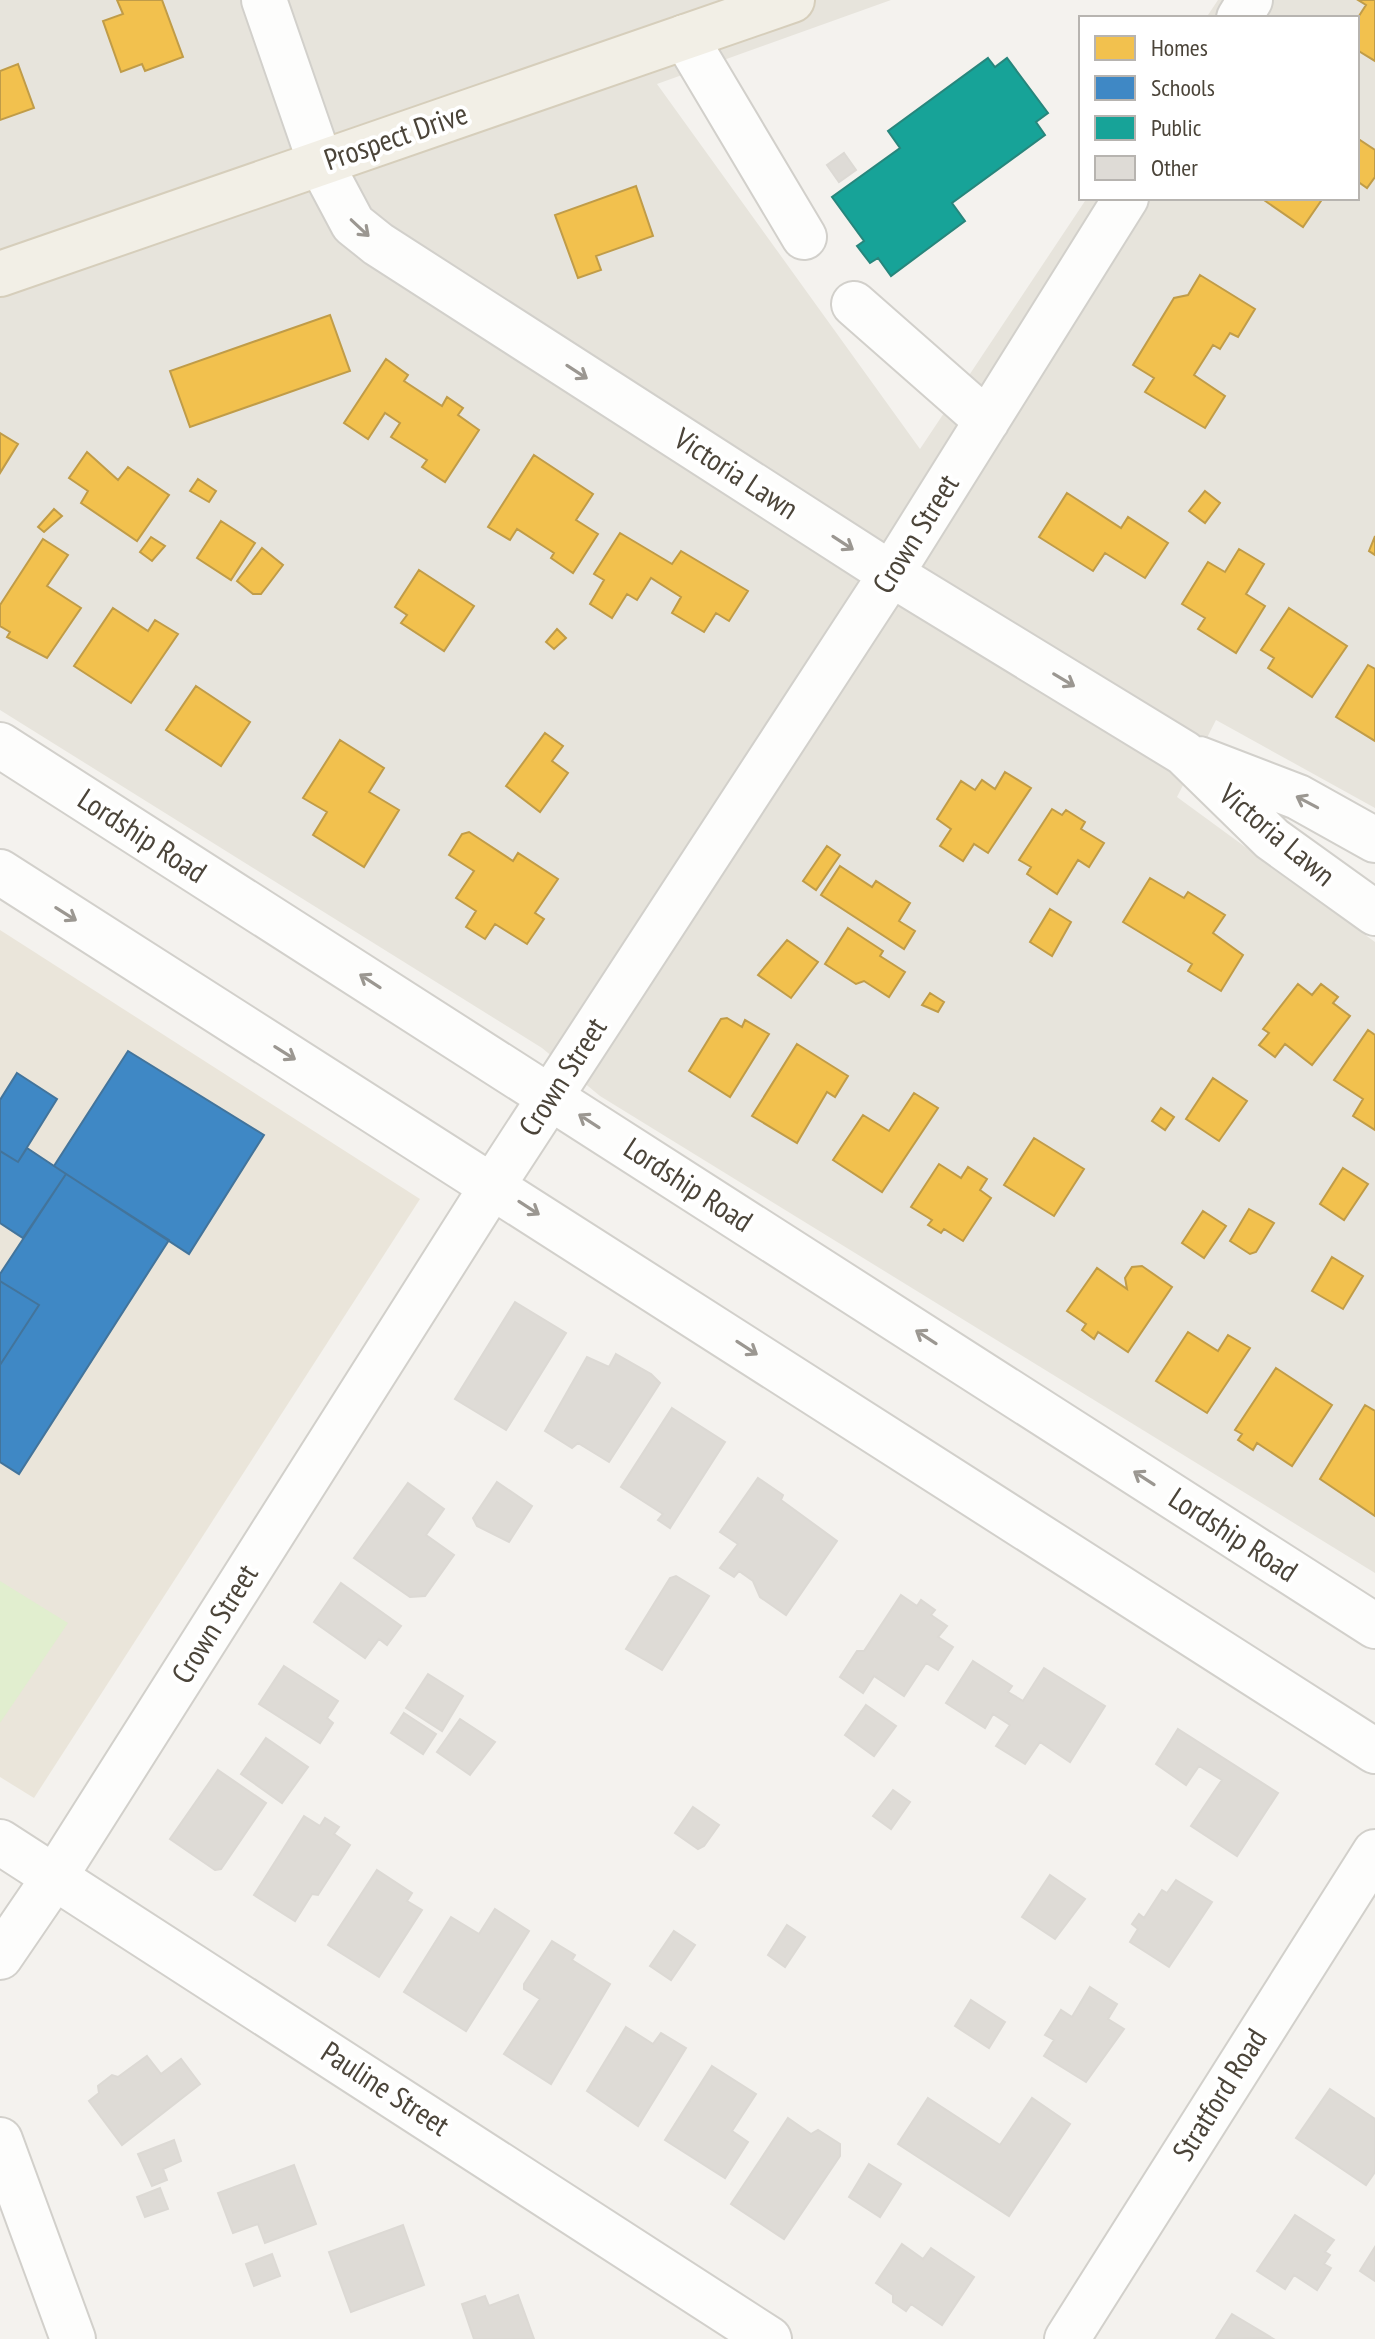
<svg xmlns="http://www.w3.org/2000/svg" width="1375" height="2339" font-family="'PT Sans Narrow',sans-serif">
<rect width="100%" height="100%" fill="#f4f2ee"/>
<path fill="#e7e4dc" d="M0,0H891L657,84L920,449L1087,198H1357V18H1206L1218,0H1375V808L1216,720L1177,797L1375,942V1573L600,1096L542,1048L0,710Z"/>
<path fill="#eae5da" d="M0,930L420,1199L34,1798L0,1777Z"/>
<path fill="#e1eecf" d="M0,1581L68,1623L0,1723Z"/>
<path fill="#f2c14e" stroke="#c09c48" stroke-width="2" d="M117,0H162L183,57L145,71L142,64L121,72L103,21L123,14Z
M1358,0H1375V61L1357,50V19L1366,5Z
M18,64L34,108L0,120V71Z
M1357,138L1375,150V177L1367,188L1357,181Z
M636,186L653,236L596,256L601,270L578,278L555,215Z
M1261,198H1323L1303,227Z
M1200,275L1255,309L1238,337L1230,333L1220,349L1213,345L1194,375L1225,396L1205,428L1145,392L1154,378L1133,365L1174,298L1188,295Z
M330,315L350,371L190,427L170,371Z
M386,359L408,375L404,381L442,406L447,397L463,408L458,415L479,430L445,482L422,467L427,460L391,437L400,423L385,413L368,439L344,423Z
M0,433L18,444L0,473Z
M87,452L118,480L128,467L169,495L137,541L81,503L88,491L69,478Z
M534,455L593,494L576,520L598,534L573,573L551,558L554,553L517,529L510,540L488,527Z
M198,479L216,491L209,502L190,491Z
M1205,491L1220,503L1205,523L1189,511Z
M1067,493L1121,528L1128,517L1168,543L1145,578L1105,553L1093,571L1039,537Z
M54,509L62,516L44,532L38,527Z
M221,521L255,543L231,580L197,558Z
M620,533L672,564L681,551L748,591L729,621L716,613L704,632L672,613L681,597L651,578L637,600L627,594L612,618L590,604L604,580L594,574Z
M1375,536V555L1369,551Z
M151,537L165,546L152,561L140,552Z
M43,539L68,555L47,586L81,608L47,658L7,637L10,632L0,626V605Z
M262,548L283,565L261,594H253L237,581Z
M1239,549L1264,564L1246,594L1265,606L1236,653L1198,629L1205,618L1182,604L1208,562L1225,572Z
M419,570L474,606L444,651L401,623L407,615L395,607Z
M113,608L148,631L155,620L178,634L131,703L74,666Z
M1289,608L1347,646L1312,697L1268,668L1274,658L1261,650Z
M557,629L566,638L554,649L546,642Z
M1368,665L1375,669V741L1336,717Z
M196,686L250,722L221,766L166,730Z
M545,733L563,746L552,761L568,773L540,812L506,786Z
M340,740L384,768L369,792L399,810L364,867L313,835L327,812L303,798Z
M1005,772L1031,788L988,853L974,844L963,861L940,846L951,829L937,819L961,781L975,790L982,780L995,789Z
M1052,809L1062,815L1066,810L1085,822L1081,829L1104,843L1089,867L1078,860L1057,894L1027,874L1031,867L1019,860Z
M469,832L513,861L518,853L558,879L535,913L544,919L527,944L495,924L485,939L466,927L476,911L456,898L474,871L449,855L462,834Z
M827,846L840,855L816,890L803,881Z
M840,866L872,887L876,881L910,903L899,921L915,931L904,949L821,895Z
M1150,878L1184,898L1188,892L1225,915L1213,933L1243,955L1221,991L1188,971L1192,964L1123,922Z
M1050,909L1071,922L1052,956L1030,942Z
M848,928L883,951L880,956L905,972L889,997L864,981L856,984L825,964Z
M787,940L818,962L791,998L758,975Z
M1298,984L1312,995L1321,984L1338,997L1333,1003L1350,1016L1312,1065L1285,1044L1275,1057L1259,1045L1269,1033L1263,1029Z
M930,993L944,1002L938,1012L922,1005Z
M727,1018L742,1027L745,1020L769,1034L730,1097L689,1071L721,1019Z
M1368,1030L1375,1035V1130L1353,1116L1363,1099L1334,1080Z
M797,1044L848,1076L835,1097L827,1092L797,1143L752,1116Z
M1213,1078L1247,1101L1219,1141L1186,1119Z
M914,1093L938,1108L882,1192L833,1160L863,1115L889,1131Z
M1161,1108L1174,1117L1165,1130L1152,1121Z
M1034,1138L1084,1169L1054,1216L1004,1185Z
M939,1164L961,1178L968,1167L987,1179L980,1190L991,1198L963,1241L944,1229L941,1233L928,1225L932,1220L911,1207Z
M1343,1168L1368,1184L1344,1220L1320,1204Z
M1249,1209L1274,1223L1256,1252L1250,1254L1230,1241Z
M1203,1211L1226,1226L1204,1258L1182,1243Z
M1332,1257L1363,1276L1343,1309L1312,1291Z
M1142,1266L1172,1287L1128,1352L1098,1332L1094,1339L1082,1330L1086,1324L1067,1311L1097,1268L1127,1289L1125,1278L1132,1267Z
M1188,1332L1218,1351L1228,1335L1250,1348L1207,1413L1156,1381Z
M1276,1368L1332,1405L1292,1466L1257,1443L1253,1450L1238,1440L1242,1434L1235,1430Z
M1365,1405L1375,1411V1516L1320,1479Z"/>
<path fill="#3f88c5" stroke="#43749b" stroke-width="2" d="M128,1051L264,1135L189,1254L54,1166Z
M17,1073L57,1099L18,1162L0,1151V1100Z
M27,1148L66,1174L23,1238L0,1223V1151L18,1162Z
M66,1174L169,1240L19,1474L0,1462V1365L39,1305L0,1281V1274Z
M0,1281L39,1305L0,1365Z"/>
<path fill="#17a398" stroke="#27867c" stroke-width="2" d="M988,58L995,67L1007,58L1048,113L1036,122L1045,135L952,203L965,221L891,276L878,258L870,263L857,246L864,241L832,197L900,148L888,131Z"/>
<path fill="#dedbd6" stroke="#dcd9d4" stroke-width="2" d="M844,153L856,170L839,182L827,165Z
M515,1302L566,1333L506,1430L455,1399Z
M616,1354L651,1374L660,1383L609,1462L578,1443L572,1448L545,1431L587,1357L609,1367Z
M672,1408L725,1442L670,1528L658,1520L663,1514L621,1487Z
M758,1478L783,1495L781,1500L837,1541L786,1615L760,1597L753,1581L739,1571L734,1577L720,1568L738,1544L720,1532Z
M497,1482L532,1506L509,1542L477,1526L473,1518Z
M408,1483L444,1509L426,1535L454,1555L425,1596L410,1597L354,1558Z
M676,1576L709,1596L662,1670L626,1649L670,1578Z
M341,1583L401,1626L387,1645L379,1639L365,1658L314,1622Z
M901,1595L917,1606L921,1600L935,1610L931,1615L947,1626L938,1637L953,1647L938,1670L926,1663L904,1696L874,1676L863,1693L840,1677L857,1651H864Z
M973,1661L1012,1686L1008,1692L1023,1701L1044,1668L1105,1706L1070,1762L1040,1742L1025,1764L996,1746L1010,1725L993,1714L985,1728L946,1703Z
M284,1666L338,1701L327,1718L333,1723L320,1743L259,1704Z
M428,1674L463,1696L442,1731L406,1708Z
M866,1705L896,1726L874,1756L845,1735Z
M404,1713L436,1734L423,1754L391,1733Z
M460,1719L495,1742L470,1775L437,1752Z
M1178,1729L1278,1793L1237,1856L1191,1826L1222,1780L1199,1766L1186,1785L1156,1764Z
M266,1738L308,1767L282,1803L241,1774Z
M218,1770L266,1803L221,1869L215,1870L170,1839Z
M893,1790L910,1802L891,1829L873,1816Z
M693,1807L719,1825L704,1846L698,1849L675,1833Z
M304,1816L320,1826L325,1818L339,1827L334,1834L350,1845L318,1895L312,1894L295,1921L254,1895Z
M377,1870L412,1893L407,1901L422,1910L379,1977L328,1945Z
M1050,1875L1085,1899L1055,1939L1022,1917Z
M1176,1880L1212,1902L1169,1967L1130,1942L1138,1929L1132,1924L1139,1914L1144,1918L1162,1890L1167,1893Z
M495,1909L529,1931L466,2031L404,1992L451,1917L479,1934Z
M787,1925L805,1937L785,1967L768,1955Z
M674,1931L695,1945L671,1980L650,1966Z
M552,1941L575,1955L572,1960L610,1984L551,2084L504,2054L540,1999L524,1989V1984Z
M1090,1987L1117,2004L1108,2019L1124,2029L1086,2082L1044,2056L1054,2040L1045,2035L1061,2010L1072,2017Z
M971,2000L1005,2022L989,2048L955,2026Z
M626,2027L653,2044L661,2033L686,2048L638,2126L587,2091Z
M147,2056L161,2074L181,2059L200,2084L122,2145L89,2101L99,2093L98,2086L112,2075L118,2077Z
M712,2066L756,2094L732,2131L748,2142L725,2178L665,2140Z
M1330,2089L1375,2119V2172L1366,2185L1296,2138Z
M928,2098L1000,2145L1032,2098L1070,2124L1009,2216L898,2144Z
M788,2118L811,2134L818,2130L840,2144V2156L784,2239L731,2204Z
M174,2140L181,2161L163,2169L167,2180L152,2186L138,2154Z
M869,2164L901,2184L880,2217L849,2197Z
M294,2165L316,2224L265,2243L258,2224L233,2233L218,2193Z
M160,2188L168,2209L145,2217L137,2197Z
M1295,2215L1334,2240L1325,2252L1330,2255L1324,2264L1331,2268L1317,2290L1294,2275L1285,2289L1257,2271Z
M403,2225L424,2285L351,2312L329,2252Z
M902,2244L923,2259L931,2248L974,2277L942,2325L911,2304L906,2311L893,2302V2295L876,2283Z
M1375,2247V2281L1360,2271Z
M272,2254L280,2276L254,2286L246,2264Z
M518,2295L534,2339H474L462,2304L485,2296L489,2306Z
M1232,2314L1272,2338L1216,2339Z"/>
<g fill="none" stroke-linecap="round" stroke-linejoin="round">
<g stroke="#d2d0cb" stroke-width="48">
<path id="minor" d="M264,0L320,162L353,224L378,244L891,574L1184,753L1272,839L1375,913
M1239,18L1250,0
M685,37L804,237
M854,304L987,421
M0,745L1375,1626
M1199,759L1298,797L1375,840
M0,872L1375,1751
M0,1842L769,2339
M0,1957L56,1875L493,1185L891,574L1126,198
M0,2140L73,2339
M1067,2339L1375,1852"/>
</g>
<g stroke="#d6cebb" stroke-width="48">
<path id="major" d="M0,274L792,0"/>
</g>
<use href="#minor" stroke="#fdfdfc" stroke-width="44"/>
<use href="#major" stroke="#f2efe6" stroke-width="44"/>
</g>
<defs><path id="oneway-shaft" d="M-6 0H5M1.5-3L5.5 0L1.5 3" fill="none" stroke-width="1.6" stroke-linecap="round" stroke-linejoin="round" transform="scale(2)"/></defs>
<g stroke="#9b9791">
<use href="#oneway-shaft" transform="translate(360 228) rotate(43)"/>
<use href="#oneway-shaft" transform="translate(577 372) rotate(33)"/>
<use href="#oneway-shaft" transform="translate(843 543) rotate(33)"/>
<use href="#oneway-shaft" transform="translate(1064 680) rotate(31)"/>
<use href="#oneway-shaft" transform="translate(1307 802) rotate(-152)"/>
<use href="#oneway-shaft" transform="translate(66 914) rotate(32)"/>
<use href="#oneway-shaft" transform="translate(370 981) rotate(-147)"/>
<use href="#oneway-shaft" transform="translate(285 1053) rotate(32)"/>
<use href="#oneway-shaft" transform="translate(589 1121) rotate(-147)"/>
<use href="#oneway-shaft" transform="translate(529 1208) rotate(33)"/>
<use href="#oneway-shaft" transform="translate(926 1337) rotate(-147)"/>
<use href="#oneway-shaft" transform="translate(747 1348) rotate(33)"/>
<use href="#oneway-shaft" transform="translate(1144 1478) rotate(-147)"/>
</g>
<g text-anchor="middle" stroke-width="8" stroke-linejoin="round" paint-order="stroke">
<g font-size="30" fill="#4b4439" stroke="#fff">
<text transform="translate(396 137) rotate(-19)" y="10">Prospect Drive</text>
<text transform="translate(736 474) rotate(33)" y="10">Victoria Lawn</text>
<text transform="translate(916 534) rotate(-58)" y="10">Crown Street</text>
<text transform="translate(1277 835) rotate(40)" y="10">Victoria Lawn</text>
<text transform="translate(142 836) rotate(33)" y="10">Lordship Road</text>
<text transform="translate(563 1077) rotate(-57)" y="10">Crown Street</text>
<text transform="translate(688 1185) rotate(33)" y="10">Lordship Road</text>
<text transform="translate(1233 1535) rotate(33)" y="10">Lordship Road</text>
<text transform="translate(215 1624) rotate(-58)" y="10">Crown Street</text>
<text transform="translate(385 2089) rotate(33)" y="10">Pauline Street</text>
<text transform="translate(1220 2095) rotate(-58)" y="10">Stratford Road</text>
</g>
</g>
<rect x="1079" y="16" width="280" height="184" fill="#ffffff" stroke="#b7b4b0" stroke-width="2"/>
<rect x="1095" y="36" width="40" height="24" fill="#f2c14e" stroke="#b7b4b0" stroke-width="2"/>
<text x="1151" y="56" font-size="24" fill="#4b4439">Homes</text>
<rect x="1095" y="76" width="40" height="24" fill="#3f88c5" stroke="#b7b4b0" stroke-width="2"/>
<text x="1151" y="96" font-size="24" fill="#4b4439">Schools</text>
<rect x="1095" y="116" width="40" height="24" fill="#17a398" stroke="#b7b4b0" stroke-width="2"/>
<text x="1151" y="136" font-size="24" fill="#4b4439">Public</text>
<rect x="1095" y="156" width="40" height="24" fill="#dedbd6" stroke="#b7b4b0" stroke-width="2"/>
<text x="1151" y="176" font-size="24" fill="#4b4439">Other</text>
</svg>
